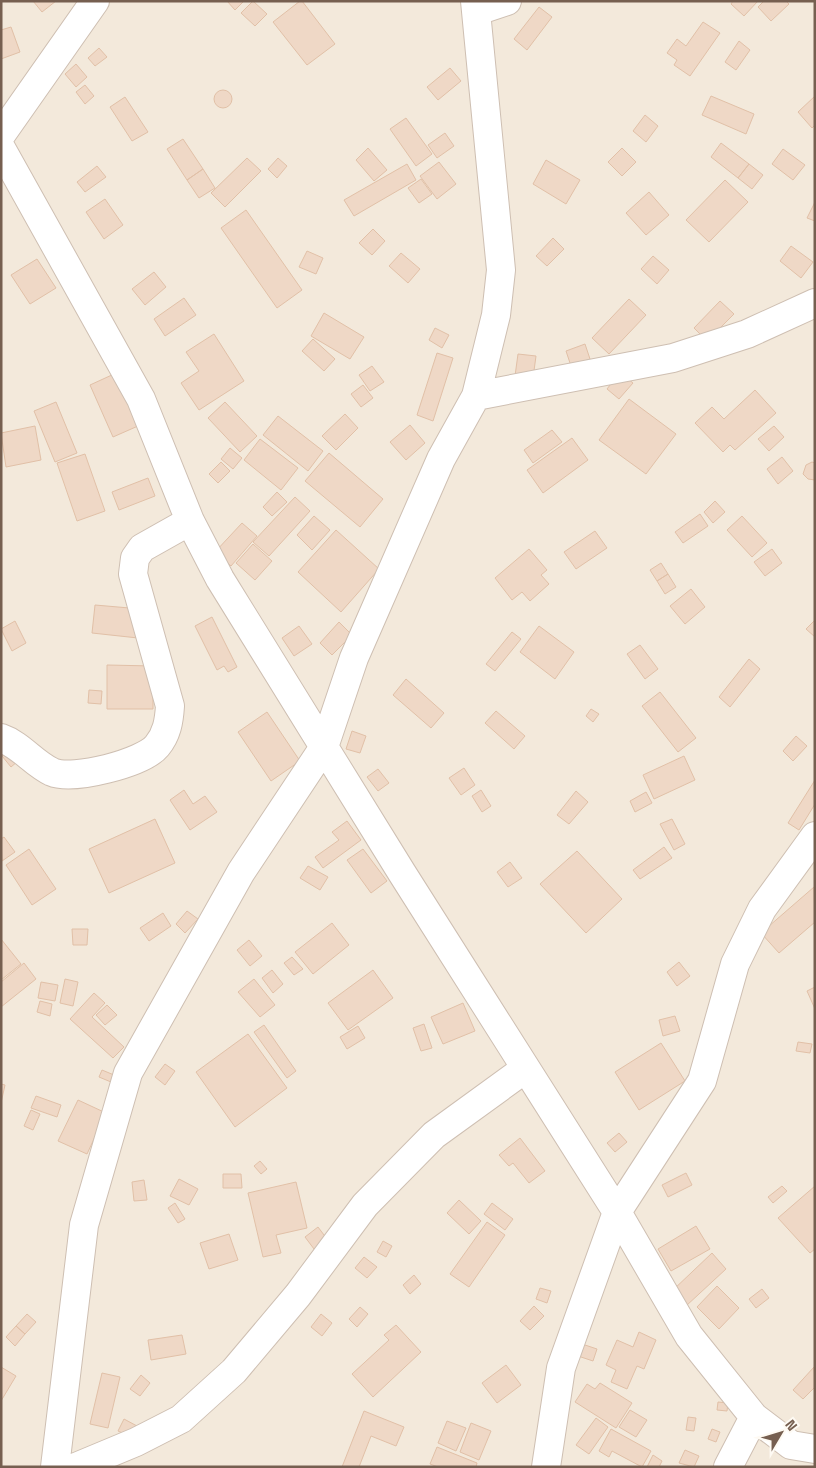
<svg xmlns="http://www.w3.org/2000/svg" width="816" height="1468" font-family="'Space Grotesk',sans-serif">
<rect width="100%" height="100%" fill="#fcf6ed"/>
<path fill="#f3e9db" d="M1,1H815V1467H1Z"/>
<path fill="#efd8c6" stroke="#e1c0a7" d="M33,1H56L42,12Z
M227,1H244L235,10Z
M253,1L267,14L255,26L241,13Z
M300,1H302L335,44L307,65L273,22Z
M733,1H758L744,16L731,4Z
M764,1H786L789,4L771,21L758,7Z
M539,7L552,17L527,50L514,39Z
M703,22L720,33L690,76L674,65L677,60L667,53L677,39L686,46Z
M11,27L20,52L1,59V30Z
M739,41L750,50L736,70L725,62Z
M99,48L107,57L95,66L88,58Z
M76,64L87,77L76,87L65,74Z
M450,68L461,81L438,100L427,87Z
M85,85L94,96L85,104L76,92Z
M214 99a9 9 0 1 1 18 0a9 9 0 1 1-18 0Z
M711,96L754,114L746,134L702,115Z
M815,96V125L812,128L798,112Z
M125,97L148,132L132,141L110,107Z
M645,115L658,126L646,142L633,131Z
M406,118L432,154L416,166L390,129Z
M445,133L454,146L437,158L428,145Z
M183,139L203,169L187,180L167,149Z
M721,143L749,164L738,178L711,157Z
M368,148L387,170L374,181L356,160Z
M622,148L636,162L622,176L608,162Z
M783,149L805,165L793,180L772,164Z
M247,158L261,171L225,207L211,193Z
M278,158L287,166L277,178L268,169Z
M546,160L580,180L566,204L533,184Z
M439,162L456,184L437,199L420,176Z
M407,164L416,180L354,216L344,200Z
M749,164L763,175L752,189L738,178Z
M97,166L106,177L85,192L77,182Z
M203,169L215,188L199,198L187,180Z
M421,179L432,194L419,203L408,188Z
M725,180L748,202L709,242L686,220Z
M649,192L669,215L646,235L626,213Z
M105,199L123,225L104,239L86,212Z
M815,202V221L807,218Z
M246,210L302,290L277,308L221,228Z
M373,229L385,241L372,255L359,243Z
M553,238L564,249L547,266L536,256Z
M791,246L813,262L801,278L780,261Z
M307,251L323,258L316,274L299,267Z
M401,253L420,269L408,283L389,266Z
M653,256L669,270L657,284L641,269Z
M37,259L56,288L30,304L11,275Z
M154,272L166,287L145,305L132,289Z
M184,298L196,315L165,336L154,319Z
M629,299L646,315L609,354L592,338Z
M720,301L734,314L707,341L694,328Z
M324,313L364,337L350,359L311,336Z
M435,328L449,335L442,348L429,340Z
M214,334L244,381L199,410L181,383L199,371L186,352Z
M313,339L335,359L324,371L302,351Z
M585,344L590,359L571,366L566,351Z
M437,353L453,358L433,421L417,415Z
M518,354L536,356L533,378L515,376Z
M372,366L384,382L370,391L359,375Z
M620,372L633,383L619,399L607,389Z
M114,374L138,426L113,437L90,385Z
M363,385L373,398L361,407L351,394Z
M755,390L776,413L735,450L730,445L723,452L695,423L712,407L724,419Z
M629,399L676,434L646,474L599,440Z
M56,402L77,453L55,462L34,411Z
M225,402L257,436L240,452L208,418Z
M345,414L358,428L336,450L322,436Z
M278,416L323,451L308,471L263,435Z
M410,425L425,443L406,460L390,442Z
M35,426L41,460L6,467L1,433Z
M774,426L784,437L769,451L758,439Z
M552,430L562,442L533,463L524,450Z
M572,438L588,460L543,493L527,470Z
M260,439L298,468L281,490L244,460Z
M230,448L242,458L233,469L221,459Z
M329,453L383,499L360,527L305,481Z
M85,454L105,511L77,521L57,463Z
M782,457L793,471L778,484L767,469Z
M221,462L230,471L218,483L209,474Z
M812,462L815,463V480L808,479L803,474L806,465Z
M148,478L155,496L119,510L112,492Z
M277,492L287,502L272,516L263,507Z
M295,497L310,511L269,556L253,542Z
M715,501L725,512L713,523L704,512Z
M700,514L708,526L683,543L675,532Z
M314,516L330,530L312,550L297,535Z
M742,516L767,543L752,557L727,530Z
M242,523L257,536L231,566L215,552Z
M336,530L379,569L341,612L298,572Z
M595,531L607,548L576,569L564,552Z
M253,544L272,561L255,580L236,563Z
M529,549L547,570L541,575L549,584L530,601L522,592L512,600L495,578Z
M772,549L782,563L765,576L754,562Z
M661,563L668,574L657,581L650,570Z
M668,574L676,587L665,594L657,581Z
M691,589L705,607L685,624L670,606Z
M95,605L141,609L138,638L92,633Z
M212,617L237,667L228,672L224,666L217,670L195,626Z
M815,620V637L806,629Z
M15,621L26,643L12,651L1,629Z
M339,622L352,635L332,655L320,643Z
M299,626L312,644L294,656L282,638Z
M539,626L574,652L555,679L520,652Z
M512,632L521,639L495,671L486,664Z
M640,645L658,669L645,679L627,654Z
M749,659L760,669L730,707L719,697Z
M107,665L153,666V709H107Z
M406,679L444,713L431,728L393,695Z
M89,690L102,691L101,704L88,703Z
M660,692L696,738L678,752L642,706Z
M591,709L599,714L593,722L586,716Z
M496,711L525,736L514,749L485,723Z
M267,712L300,761L271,781L238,732Z
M352,731L366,736L360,753L346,749Z
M796,736L807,746L793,761L783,751Z
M15,745L24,756L11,767L2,756Z
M684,756L695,780L654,799L643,775Z
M464,768L475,785L461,795L449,778Z
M378,769L389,783L378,791L367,777Z
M815,780V804L799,830L788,823Z
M184,790L193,804L205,796L217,812L190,830L170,800Z
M481,790L491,806L482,812L472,796Z
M576,791L588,802L569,824L557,815Z
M646,792L652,803L635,812L630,801Z
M155,819L175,863L109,893L89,849Z
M672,819L685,844L674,850L660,824Z
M347,821L361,840L323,868L315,857L339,840L332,832Z
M4,837L15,852L2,861L1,839Z
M664,847L672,858L640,879L633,870Z
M29,849L56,889L32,905L6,865Z
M363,849L387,881L371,893L347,860Z
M577,851L622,899L586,933L540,884Z
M510,862L522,878L508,887L497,872Z
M308,866L328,877L320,890L300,878Z
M814,887L815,922L779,953L761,933Z
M187,911L198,919L185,933L176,924Z
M163,913L171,926L149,941L140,928Z
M332,923L349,945L313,974L295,952Z
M72,929H88L87,945H73Z
M1,939L21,964L1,980Z
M249,940L262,956L250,966L237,950Z
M292,957L303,969L294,975L284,963Z
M679,962L690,976L677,986L667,972Z
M24,963L36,979L1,1007V982Z
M272,970L283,984L273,993L262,978Z
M373,970L393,998L348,1030L328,1003Z
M65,979L78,982L73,1006L60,1003Z
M254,979L275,1005L260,1017L238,992Z
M41,982L58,985L55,1001L38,998Z
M815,987V1009L807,991Z
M94,993L105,1003L92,1017L124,1047L113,1058L70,1019Z
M40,1001L52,1004L50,1016L37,1012Z
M463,1003L475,1031L443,1044L431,1017Z
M107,1005L117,1015L105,1025L96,1015Z
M675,1016L680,1031L663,1036L659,1020Z
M424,1024L432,1048L421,1051L413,1028Z
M264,1025L296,1071L287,1078L254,1032Z
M358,1026L365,1038L347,1049L340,1037Z
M248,1034L287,1088L235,1127L196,1072Z
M798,1042L812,1044L810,1053L796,1051Z
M661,1043L685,1081L639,1110L615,1072Z
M165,1064L175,1071L165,1085L155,1077Z
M102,1070L114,1075L111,1082L99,1077Z
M1,1084L5,1085L1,1103Z
M36,1096L61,1105L57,1117L31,1108Z
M78,1100L106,1113L87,1154L58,1141Z
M31,1110L40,1114L33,1130L24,1126Z
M619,1133L627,1142L615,1152L607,1143Z
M520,1138L545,1171L529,1183L513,1163L509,1166L499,1155Z
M260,1161L267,1169L261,1174L254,1166Z
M686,1173L692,1185L668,1197L662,1185Z
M223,1174H241L242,1188H223Z
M179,1179L198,1189L189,1205L170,1196Z
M144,1180L147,1200L134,1201L132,1182Z
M296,1182L307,1228L276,1235L281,1253L263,1257L248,1193Z
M782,1186L787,1191L773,1203L768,1197Z
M815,1186V1249L810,1253L778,1218Z
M459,1200L481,1221L469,1234L447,1213Z
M175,1203L185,1219L178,1223L168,1208Z
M492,1203L513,1219L505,1230L484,1214Z
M487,1222L505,1235L469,1287L450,1274Z
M696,1226L710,1249L671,1271L658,1249Z
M318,1227L327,1239L314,1249L305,1237Z
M229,1234L238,1260L209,1269L200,1243Z
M383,1241L392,1246L386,1257L377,1252Z
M712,1253L726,1269L686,1306L672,1291Z
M364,1257L377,1267L367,1278L355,1268Z
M414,1275L421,1284L410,1294L403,1285Z
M717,1286L739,1308L719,1329L697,1307Z
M540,1288L551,1291L547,1303L536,1299Z
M762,1289L769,1298L756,1308L749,1299Z
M534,1306L544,1316L530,1330L520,1321Z
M360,1307L368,1314L357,1327L349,1319Z
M27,1314L36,1322L25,1334L16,1326Z
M321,1314L332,1323L322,1336L311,1327Z
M396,1325L421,1352L373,1397L352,1374L389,1340L384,1335Z
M16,1326L25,1334L15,1346L6,1337Z
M639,1332L656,1340L644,1369L637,1366L627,1389L611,1382L616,1370L606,1365L617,1340L633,1347Z
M182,1335L186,1354L151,1360L148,1340Z
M582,1344L597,1349L593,1361L578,1356Z
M506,1365L521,1385L497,1403L482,1383Z
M1,1367L16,1376L1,1401Z
M814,1367L815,1387L803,1399L793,1390Z
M102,1373L120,1377L108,1428L90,1424Z
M141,1375L150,1383L140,1396L130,1389Z
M600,1383L632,1403L616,1428L575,1402L587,1384L595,1389Z
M718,1402L728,1403L727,1411L717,1410Z
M630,1410L647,1420L636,1437L619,1427Z
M364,1411L404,1427L396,1446L371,1436L359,1467H342Z
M688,1417L696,1418L694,1431L686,1430Z
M596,1418L608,1427L589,1454L576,1445Z
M124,1419L137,1426L131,1437L118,1431Z
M447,1421L466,1428L456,1451L438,1443Z
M471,1423L491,1431L479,1460L460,1452Z
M611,1429L651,1451L642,1467L612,1451L609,1457L599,1451Z
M712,1429L720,1432L716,1442L708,1439Z
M437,1447L477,1463L476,1467H438L430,1464Z
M685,1450L699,1456L694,1467L679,1463Z
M653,1455L662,1461L659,1467H647Z"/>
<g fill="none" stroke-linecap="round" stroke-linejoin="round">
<g stroke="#cebfb2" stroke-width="30">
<path id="minor" d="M477,11L507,1
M1,135L95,1
M1,148L141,399L190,521L220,579L402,873L617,1212L689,1336L754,1417L791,1445L815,1449
M476,396L673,358L747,334L815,303
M1,738C21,745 33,763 52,772C73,781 143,763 157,746C167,734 169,721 170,706L133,574L135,558L142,548L190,521
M55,1467L84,1225L128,1073L241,872L324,747L354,658L441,459L476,396L496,315L501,270L475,1
M76,1467L136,1442L181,1419L234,1371L298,1295L365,1205L434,1135L525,1069
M546,1467L561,1368L617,1212L702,1081L735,964L762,909L815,836
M728,1467L754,1417"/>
</g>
<use href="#minor" stroke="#fff" stroke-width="28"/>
</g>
<rect width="816" height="1468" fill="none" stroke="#765f50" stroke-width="5"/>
<g transform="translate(781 1433) rotate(52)" stroke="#fefaf3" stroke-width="4" paint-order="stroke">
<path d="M0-4L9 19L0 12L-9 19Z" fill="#765f50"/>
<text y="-8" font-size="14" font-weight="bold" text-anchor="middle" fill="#765f50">N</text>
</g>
</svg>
